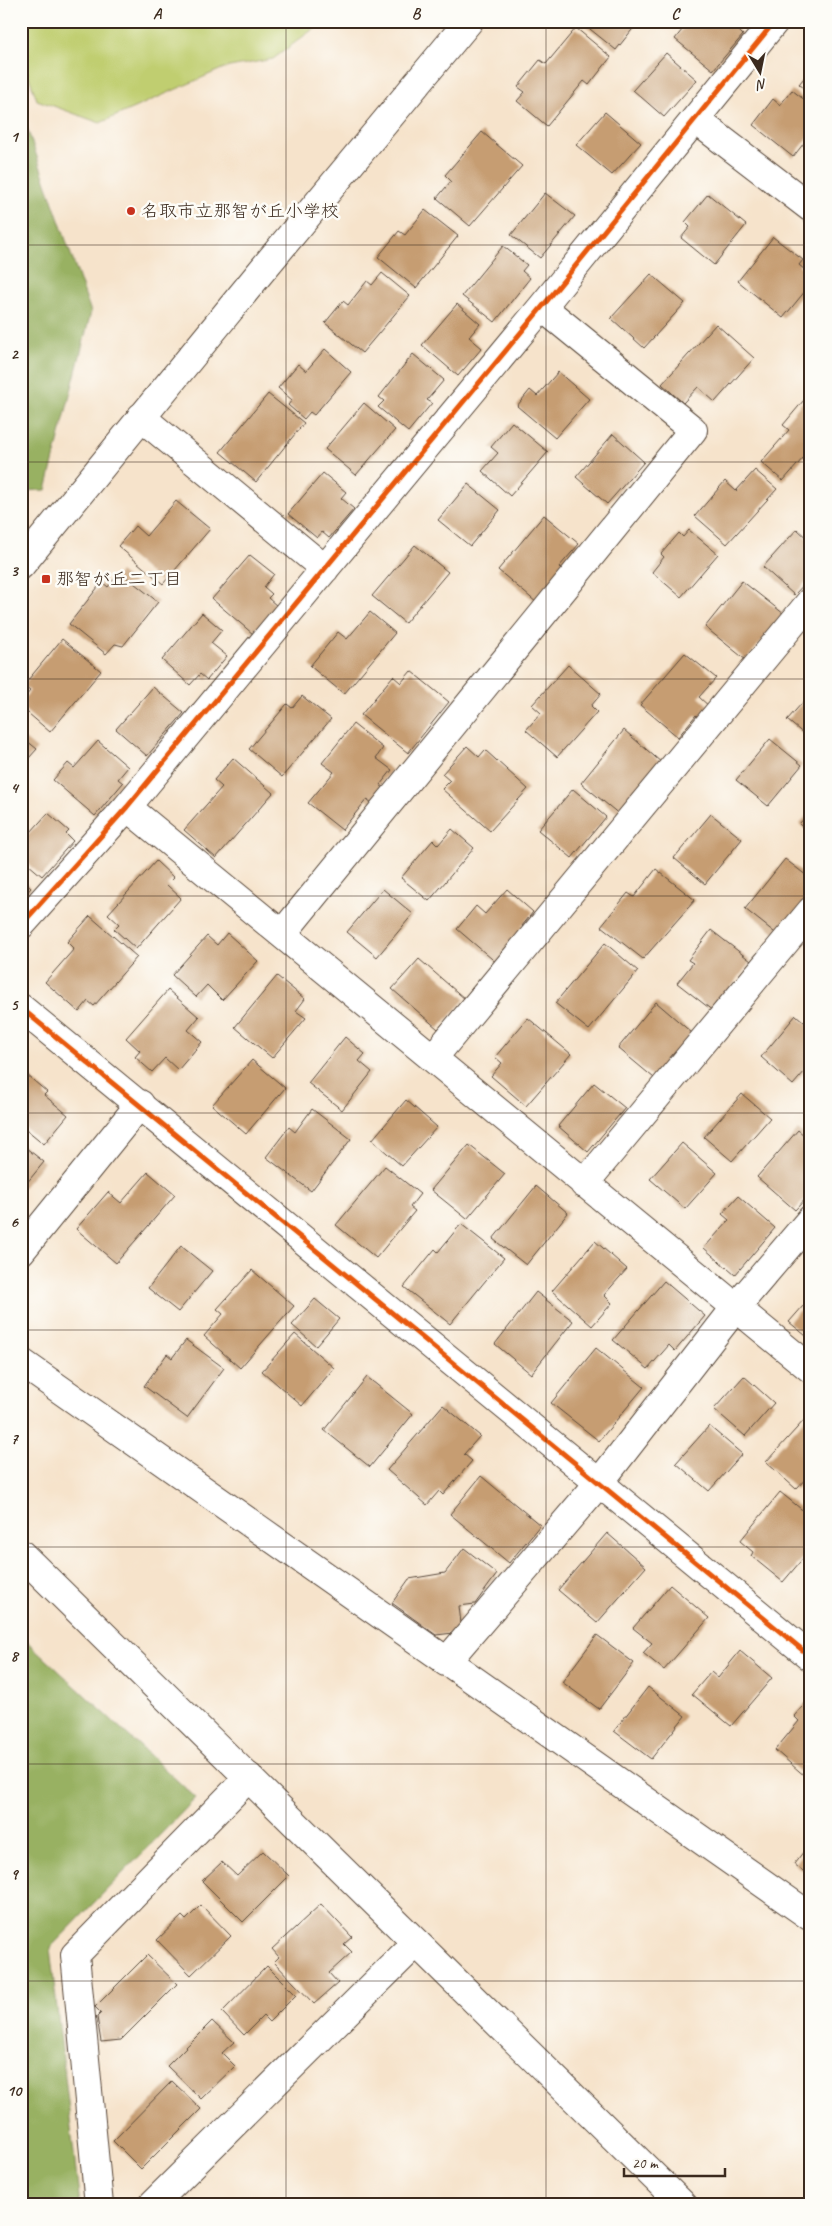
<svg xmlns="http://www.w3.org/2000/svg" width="832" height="2226" font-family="Caveat,'Klee One',sans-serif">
<rect width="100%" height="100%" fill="#fdfcf7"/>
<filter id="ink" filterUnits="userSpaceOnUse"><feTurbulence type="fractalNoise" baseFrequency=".02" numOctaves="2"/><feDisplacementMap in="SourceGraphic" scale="10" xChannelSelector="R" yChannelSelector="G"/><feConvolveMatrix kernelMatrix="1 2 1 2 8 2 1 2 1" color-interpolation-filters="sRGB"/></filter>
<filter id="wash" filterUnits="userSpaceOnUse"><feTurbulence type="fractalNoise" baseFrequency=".0096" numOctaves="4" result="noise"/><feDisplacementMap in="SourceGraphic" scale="20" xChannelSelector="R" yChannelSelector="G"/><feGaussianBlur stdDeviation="1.12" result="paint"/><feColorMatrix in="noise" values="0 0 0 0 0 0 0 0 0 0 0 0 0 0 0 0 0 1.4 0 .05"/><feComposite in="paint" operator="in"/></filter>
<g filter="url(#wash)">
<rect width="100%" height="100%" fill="#f6e3cb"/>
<path fill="#c0ce70" stroke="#7e7c47" d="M21,21H324L273,59L224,68L100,123L37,100L21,54Z"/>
<path fill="#98b162" stroke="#6a6e40" d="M21,111L91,312L46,490L21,491Z
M21,1636L196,1798L50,1948L80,2205H21Z"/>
<g id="blocks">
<path fill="#c69d72" d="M580,21H639L616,50Z
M689,21H729L743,35L713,70L675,39Z
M576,28L611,57L589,85L584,81L547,126L517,101L525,92L518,87L540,60L546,64Z
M666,53L697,80L664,117L633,90Z
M811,60V94L799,84L809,72L804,68Z
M792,90L811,105V134L793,157L753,125L773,99L780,105Z
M605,112L641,143L612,175L576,145Z
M482,132L522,166L470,226L437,198L451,181L445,175Z
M545,193L575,216L540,258L511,235Z
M708,194L746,225L714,265L681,238L690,227L685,222Z
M425,210L458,236L416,288L378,257L399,231L405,235Z
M773,237L803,260L799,265L811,275V284L783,318L738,281Z
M503,246L527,265L522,271L530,278L495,322L462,296Z
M382,273L410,296L362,353L325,323L343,301L348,305L367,281L372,285Z
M651,274L685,303L644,348L611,318Z
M457,304L480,324L469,337L482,348L458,376L422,345Z
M716,324L754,358L715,402L698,387L683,403L662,384Z
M325,349L351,372L314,415L310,412L304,419L288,405L292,400L278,388L298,364L306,371Z
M413,354L444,380L427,400L432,403L408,432L378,407L384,401L379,397Z
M558,372L589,399L555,438L517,406L530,390L537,396Z
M268,394L304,423L256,482L220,452Z
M804,400L811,406V449L783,481L761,462L789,430L783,425Z
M364,403L395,430L356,475L325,449Z
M512,422L548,452L510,496L482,471L498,453L491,447Z
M613,434L644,462L607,504L576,477Z
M755,470L777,489L727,544L695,516L725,481L736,491Z
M323,473L346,492L341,498L354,509L329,538L322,532L317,538L288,514Z
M468,484L500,510L470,546L438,520Z
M176,501L210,529L163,584L118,546L135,526L146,536Z
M544,515L579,544L559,567L564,571L537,603L498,570Z
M797,529L811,542V577L794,595L763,567Z
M689,530L718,554L681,597L652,572L664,557L661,554L679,533L683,537Z
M415,545L448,572L405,623L372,596Z
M250,555L274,574L264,587L272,594L268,598L277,606L253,634L212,599Z
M120,572L158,602L123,646L115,644L106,654L69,624L102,582L108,587Z
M742,581L784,614L746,660L705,627Z
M370,612L395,633L344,694L310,666L338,632L347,639Z
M202,613L222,630L211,643L227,656L207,680L200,674L190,685L162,660Z
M62,639L101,671L50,732L21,707V702L30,691L23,686Z
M685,653L716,678L699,697L711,708L701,719L696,715L678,737L640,705Z
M568,665L601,694L591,706L597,712L557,757L526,730L541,713L532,705Z
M411,671L449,702L408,753L361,715L393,676L401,683Z
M153,687L184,713L147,756L116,729Z
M811,693V740L787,720Z
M302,696L331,719L282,777L249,749L287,704L292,708Z
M353,724L383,748L376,758L392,770L380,785L385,789L373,804L367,799L342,830L308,803L334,772L322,763Z
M624,730L662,763L620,815L581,783Z
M21,736L37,749L21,767Z
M770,739L802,765L768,806L736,780Z
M98,741L128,767L118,779L123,783L95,816L53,780L68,763L74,768Z
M467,746L479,757L485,750L528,789L490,831L442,789L450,781L442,774Z
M233,758L273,793L216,858L184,830L222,787L214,780Z
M573,789L606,817L572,858L538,830Z
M811,811V834L799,824Z
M48,813L69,831L66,834L73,841L42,876L21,858V843Z
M711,814L742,839L705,884L674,858Z
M452,829L474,848L429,901L401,878L433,840L438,845Z
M785,859L811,879L807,885L811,888V897L779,936L745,909Z
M156,861L174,878L167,885L181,898L136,949L114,929L119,924L108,914Z
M656,869L695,900L643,959L601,926L628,893L634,897Z
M21,879L31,888L21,899Z
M383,889L413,914L377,957L347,932Z
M507,889L533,912L522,926L527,931L499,965L457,929L476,906L485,914Z
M90,916L137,957L94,1006L88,1001L79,1012L45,982L74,949L67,942Z
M711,930L751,961L713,1011L677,983L693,963L688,960Z
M227,933L258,961L222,1000L207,985L196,997L172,975L207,936L217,945Z
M605,943L638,971L589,1030L555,1003Z
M419,959L465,999L438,1029L392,989Z
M277,976L305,999L296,1011L306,1018L272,1058L235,1027Z
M168,990L199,1017L188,1030L202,1042L178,1070L165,1058L152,1072L135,1057L140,1051L126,1038Z
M656,1002L692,1033L654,1078L618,1048Z
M796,1015L811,1028V1064L793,1085L761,1057Z
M528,1018L571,1054L526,1106L491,1076L502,1063L495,1057Z
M345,1037L365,1054L359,1061L372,1072L342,1110L308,1083Z
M252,1060L285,1088L246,1134L212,1105Z
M27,1075L47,1092L44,1095L68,1115L44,1144L21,1125V1082Z
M594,1083L625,1108L588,1152L558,1126Z
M742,1094L770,1118L732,1161L704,1137Z
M406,1100L437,1127L402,1166L372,1140Z
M312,1109L351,1139L311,1191L266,1157L289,1127L295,1132Z
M798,1130L811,1141V1193L795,1210L757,1177Z
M682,1143L717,1173L685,1209L650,1179Z
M21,1144L44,1162L21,1190Z
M469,1145L505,1174L467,1219L431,1190Z
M385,1166L420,1194L410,1207L415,1211L376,1258L336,1225Z
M148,1172L175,1195L116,1263L76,1229L108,1192L121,1203Z
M536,1186L568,1213L526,1265L493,1239Z
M738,1196L775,1228L735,1275L704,1248L729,1220L722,1214Z
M461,1224L504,1258L450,1324L404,1287L435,1249L438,1252Z
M595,1241L627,1269L604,1295L612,1303L592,1326L552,1291Z
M181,1246L212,1271L178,1312L148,1288Z
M252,1270L294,1306L240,1368L204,1336L223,1314L217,1309Z
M664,1281L705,1316L675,1351L669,1345L648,1369L613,1340Z
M536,1292L573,1321L531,1374L495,1344Z
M811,1297V1340L789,1322Z
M315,1299L339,1319L316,1346L292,1325Z
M295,1334L334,1368L302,1406L262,1371Z
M186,1340L224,1368L187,1418L144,1386L167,1354L172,1358Z
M596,1348L644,1387L599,1441L551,1403Z
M744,1376L774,1403L745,1436L714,1409Z
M367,1377L413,1414L370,1467L324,1430Z
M443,1405L480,1436L464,1454L472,1461L443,1495L439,1491L427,1505L387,1470Z
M807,1417L811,1420V1473L796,1489L766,1462Z
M709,1426L742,1454L709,1491L676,1463Z
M481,1476L540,1525L509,1563L450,1514Z
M780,1492L811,1517V1549L783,1582L751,1556L753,1552L740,1541Z
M607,1533L646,1567L597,1623L558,1590Z
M464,1548L497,1574L475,1604L459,1606L462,1632L436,1635L392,1603L409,1579L445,1573Z
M670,1585L709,1618L664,1670L643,1653L652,1643L633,1628Z
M597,1635L634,1663L599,1709L562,1682Z
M740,1651L772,1678L731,1726L692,1694L711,1672L718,1678Z
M648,1687L685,1716L651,1759L614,1731Z
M811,1697V1774L807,1778L775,1750L799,1721L794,1716Z
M811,1842V1877L794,1864Z
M263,1851L289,1876L243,1922L202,1881L222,1862L237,1876Z
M321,1904L352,1937L344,1944L352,1952L329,1973L338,1983L314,2004L274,1962L279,1957L272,1949Z
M201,1905L231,1936L191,1975L157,1940L182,1916L186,1920Z
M147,1955L177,1984L121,2040L101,2042L97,2017L101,2013L95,2007Z
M267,1966L296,1995L269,2022L263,2016L244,2035L222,2012Z
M212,2021L234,2042L222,2053L235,2066L201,2099L167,2066Z
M172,2081L201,2109L141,2169L113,2141Z"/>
</g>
</g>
<g filter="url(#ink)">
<use href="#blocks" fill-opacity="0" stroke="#574638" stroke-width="1"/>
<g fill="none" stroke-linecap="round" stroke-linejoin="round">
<g stroke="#574638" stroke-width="30">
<path id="street" d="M696,120L811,208
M141,417L325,569
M127,807L811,1369
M21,925L127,807L542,307L775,21
M282,934L693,430L542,307
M433,1058L811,601
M584,1184L811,911
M21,1251L140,1104
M21,1362L811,1917
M446,1662L599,1483L736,1307L811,1219
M99,2205L75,1955L249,1777
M152,2205L416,1943"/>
</g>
<g stroke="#574638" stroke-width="30">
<path id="secondary" d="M21,565L259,274L469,21
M21,1008L811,1657
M21,1554L683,2205"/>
</g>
<use href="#street" stroke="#fff" stroke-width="28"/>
<use href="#secondary" stroke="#fff" stroke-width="28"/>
<g stroke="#fdfcf7" stroke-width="8">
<path id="cycleway" d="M21,925L127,807L542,307L775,21
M21,1008L811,1657"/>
</g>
<use href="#cycleway" stroke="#e8590c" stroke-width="5"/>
</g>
</g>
<path fill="none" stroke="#3b2a1e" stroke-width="1" stroke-opacity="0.55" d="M286,21V2205M546,21V2205M21,245H811M21,462H811M21,679H811M21,896H811M21,1113H811M21,1330H811M21,1547H811M21,1764H811M21,1981H811"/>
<g fill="#c8321e" stroke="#fdfcf7" stroke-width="2">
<circle cx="131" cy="211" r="5"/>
<rect x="41" y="574" width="10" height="10" rx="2.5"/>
</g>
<g text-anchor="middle" stroke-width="5" stroke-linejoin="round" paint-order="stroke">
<g font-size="18" fill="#3b2a1e" stroke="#fdfcf7" text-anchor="start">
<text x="141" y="217">名取市立那智が丘小学校</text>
<text x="56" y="585">那智が丘二丁目</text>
</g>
</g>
<rect width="832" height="2226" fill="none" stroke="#fdfcf7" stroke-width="55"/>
<g transform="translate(760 72) rotate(170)" stroke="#fdfcf7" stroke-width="4" paint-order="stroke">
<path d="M0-4L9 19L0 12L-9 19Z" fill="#3b2a1e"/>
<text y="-8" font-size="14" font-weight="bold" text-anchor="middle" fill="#3b2a1e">N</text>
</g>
<path d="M624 2168v8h101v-8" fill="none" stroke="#3b2a1e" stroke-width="2.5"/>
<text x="632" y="2168" font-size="15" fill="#3b2a1e" stroke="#fdfcf7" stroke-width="4" paint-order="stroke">20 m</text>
<rect x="28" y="28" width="776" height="2170" fill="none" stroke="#3b2a1e" stroke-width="2"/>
<g font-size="16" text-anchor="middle" font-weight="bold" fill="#3b2a1e">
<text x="157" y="19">A</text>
<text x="416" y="19">B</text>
<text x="675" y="19">C</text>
<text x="14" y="142">1</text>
<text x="14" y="359">2</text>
<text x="14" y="576">3</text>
<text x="14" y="793">4</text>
<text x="14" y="1010">5</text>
<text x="14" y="1227">6</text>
<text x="14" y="1444">7</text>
<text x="14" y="1661">8</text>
<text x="14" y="1879">9</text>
<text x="14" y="2096">10</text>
</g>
</svg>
